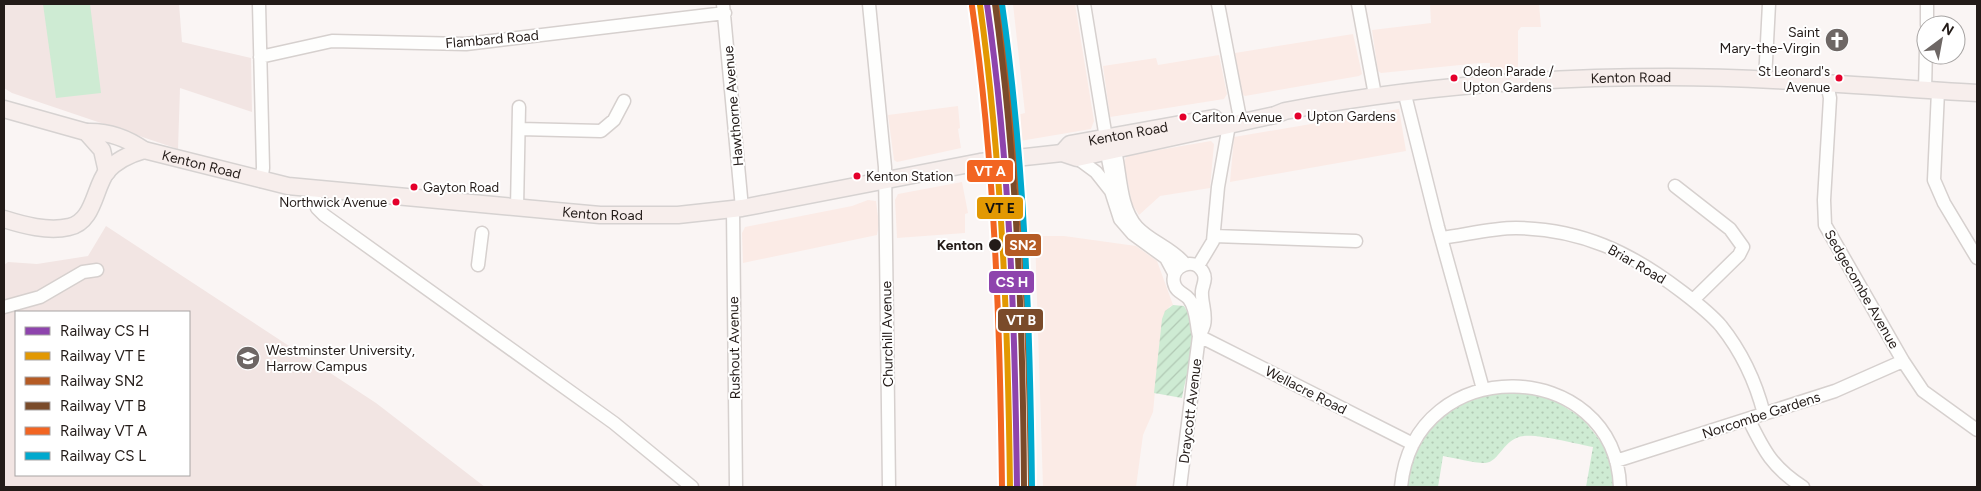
<svg xmlns="http://www.w3.org/2000/svg" width="1981" height="491" font-family="Figtree,sans-serif">
<defs>
<pattern id="grass-dots" width="8" height="8" patternUnits="userSpaceOnUse" patternTransform="scale(1.25)"><rect width="8" height="8" fill="#ceebd3"/><path d="M2 2h.1M6 6h.1" fill="none" stroke="#b1c9b4" stroke-width="1.8" stroke-linecap="round"/></pattern>
<pattern id="garden-furrows" width="10" height="10" patternUnits="userSpaceOnUse" patternTransform="scale(1.25)"><rect width="10" height="10" fill="#ceebd3"/><path d="M-1 1l2-2M0 10L10 0M9 11l2-2" fill="none" stroke="#b1c9b4"/></pattern>
</defs>
<rect width="100%" height="100%" fill="#faf5f4"/>
<path fill="#fbebe6" d="M1013,4H1075L1094,121L1091,129L1020,141L1017,115L1025,113Z
M1430,4H1539L1541,27H1521L1518,31V69L1490,71V63H1480L1381,73L1378,71L1372,30L1431,23Z
M1353,34L1362,74L1359,76L1245,96L1242,94L1235,53Z
M1219,55L1227,94L1224,99L1110,117L1103,66L1156,58L1158,65Z
M958,106L960,128L958,129L961,148L897,162L894,160L888,115Z
M1399,109L1406,151L1230,182L1234,137Z
M1211,141L1214,144L1210,188L1160,196L1139,215L1132,204L1124,162L1126,157L1129,155Z
M962,182L968,213L965,214V233L897,238L895,200L898,194Z
M868,200L876,201L879,224L877,235L743,263L742,233L745,227L852,206Z
M1035,236H1064L1136,246L1157,261L1173,305L1169,307L1161,330L1153,412L1143,435L1136,487H1043Z"/>
<path fill="#f2e5e3" fill-rule="evenodd" d="M4,4H179L182,42L251,58L252,112L180,88L178,149L12,93L4,88Z
M106,226L376,403L485,487H4V265L8,262L37,264L88,256ZM16,312H189V475H16Z"/>
<path fill="url(#grass-dots)" d="M1493,391L1546,395L1582,418L1606,448L1615,487H1586L1593,447C1577,444 1538,434 1524,436C1503,438 1500,462 1485,463C1472,463 1456,458 1443,456L1438,487H1406C1409,476 1410,459 1416,449C1436,414 1457,404 1493,391Z"/>
<path fill="url(#garden-furrows)" d="M1173,305L1184,306C1201,332 1187,370 1182,398L1154,393L1162,319L1165,311Z"/>
<path fill="#ceebd3" d="M43,4H90L101,93L56,98Z"/>
<g fill="none" stroke-linecap="round" stroke-linejoin="round">
<g stroke="#d6d0ce" stroke-width="15">
<path id="minor" d="M259,4L263,168L261,181
M723,4L742,208
M869,4L885,167L889,487
M1084,4L1106,138
M1218,4L1239,113
M1358,4L1375,95
M1927,25V4
M260,57L332,41L466,44L725,13
M1765,80L1769,4
M1827,84L1830,98L1824,200L1825,225L1903,361L1923,391L1977,430
M1925,90L1926,48
M1404,91L1438,227L1483,389
M1938,91L1934,180L1944,203L1977,258
M520,129L601,131L614,120L624,101
M1113,142C1121,168 1118,206 1137,227C1151,242 1172,248 1185,264
M1105,144L1112,178L1111,191L1120,219L1133,234L1166,258L1174,273
M1077,158L1096,172L1111,191
M1675,186L1730,229L1743,247L1739,255L1693,300
M314,189L317,208L324,215L614,423L692,487
M517,208L519,107
M733,209L736,487
M1214,236L1356,241
M1441,238C1465,235 1492,228 1516,228C1581,229 1630,252 1681,291C1694,301 1710,313 1721,326C1741,351 1756,383 1764,414
M478,265L482,233
M1198,266L1213,241L1218,187L1229,125
M4,307L40,297L83,272L97,270
M1199,336L1413,444
M1749,420C1764,451 1773,468 1803,487
M1616,461L1835,391L1903,361
M1180,487L1199,336C1201,332 1203,329 1204,325C1207,314 1201,302 1202,291C1203,284 1207,279 1203,272C1194,256 1170,266 1174,283C1176,293 1185,293 1189,299C1197,309 1196,324 1199,336
M1401,487C1414,350 1615,356 1620,487"/>
</g>
<g stroke="#d6d2d1" stroke-width="19">
<g id="major">
<path d="M4,109L86,132L102,150L107,172"/>
<path id="s1" d="M86,132C107,131 127,138 144,150L288,186L600,215H678L742,208L980,162L1062,153L1077,158L1275,115L1285,111C1411,87 1540,77 1668,77C1771,77 1874,87 1977,93"/>
<path id="s2" d="M1062,153L1070,144L1214,118"/>
<path d="M4,219C23,225 48,232 69,227C94,222 94,188 107,171C116,161 130,154 144,150"/>
</g>
</g>
<use href="#minor" stroke="#fefefd" stroke-width="12"/>
<use href="#major" stroke="#f7eeec" stroke-width="16"/>
<g stroke="#fff" stroke-width="10">
<path id="rail-1" d="M987,4C1010,163 1015,326 1017,487"/>
</g>
<g stroke="#fff" stroke-width="10">
<path id="rail-2" d="M980,5C1002,164 1008,326 1010,487"/>
</g>
<g stroke="#fff" stroke-width="10">
<path id="rail-3" d="M997,4C1024,163 1029,326 1031,487"/>
</g>
<g stroke="#fff" stroke-width="10">
<path id="rail-4" d="M995,4C1017,163 1023,326 1024,487"/>
</g>
<g stroke="#fff" stroke-width="10">
<path id="rail-5" d="M972,6C995,165 1000,327 1002,487"/>
</g>
<g stroke="#fff" stroke-width="10">
<path id="rail-6" d="M1002,4C1025,163 1030,326 1032,487"/>
</g>
<use href="#rail-1" stroke="#8e44ad" stroke-width="6"/>
<use href="#rail-2" stroke="#e29802" stroke-width="6"/>
<use href="#rail-3" stroke="#b55b24" stroke-width="6"/>
<use href="#rail-4" stroke="#7a4b2a" stroke-width="6"/>
<use href="#rail-5" stroke="#f26522" stroke-width="6"/>
<use href="#rail-6" stroke="#00a9ce" stroke-width="6"/>
</g>
<defs>
<g id="church-disc" transform="scale(1.25)"><circle r="9.5" fill="#6e6765" stroke="#fff"/><path d="M-1.2-6h2.4v3.5h3.3v2.4h-3.3V6h-2.4V-.1h-3.3v-2.4h3.3Z" fill="#fff"/></g>
<g id="university-disc" transform="scale(1.25)"><circle r="9.5" fill="#6e6765" stroke="#fff"/><path d="M0-5L7-2L0 1L-7-2ZM-4 1L0 2.5L4 1V4Q0 6-4 4Z" fill="#fff"/></g>
</defs>
<g fill-rule="evenodd">
<use href="#church-disc" x="1837" y="40"/>
<use href="#university-disc" x="248" y="358"/>
</g>
<g fill="#e4002b" stroke="#fff" stroke-width="2">
<circle cx="1454" cy="78" r="4.5"/>
<circle cx="1839" cy="78" r="4.5"/>
<circle cx="1298" cy="116" r="4.5"/>
<circle cx="1183" cy="117" r="4.5"/>
<circle cx="857" cy="176" r="4.5"/>
<circle cx="414" cy="187" r="4.5"/>
<circle cx="396" cy="202" r="4.5"/>
</g>
<circle fill="#231b18" stroke="#fff" stroke-width="2" cx="995" cy="245" r="7"/>
<g text-anchor="middle" stroke-width="4" stroke-linejoin="round" paint-order="stroke">
<g font-size="13" fill="#231b18" stroke="#fff" text-anchor="start">
<text x="1463" y="76">Odeon Parade /<tspan x="1463" dy="16">Upton Gardens</tspan></text>
<text x="1830" y="76" text-anchor="end">St Leonard's<tspan x="1830" dy="16">Avenue</tspan></text>
<text x="1307" y="121">Upton Gardens</text>
<text x="1192" y="122">Carlton Avenue</text>
<text x="866" y="181">Kenton Station</text>
<text x="423" y="192">Gayton Road</text>
<text x="387" y="207" text-anchor="end">Northwick Avenue</text>
</g>
<g font-size="14" fill="#231b18" stroke="#fff" text-anchor="end">
<text x="1820" y="37">Saint<tspan x="1820" dy="16">Mary-the-Virgin</tspan></text>
<text x="266" y="355" text-anchor="start">Westminster University,<tspan x="266" dy="16">Harrow Campus</tspan></text>
</g>
<g font-size="14" fill="#231b18" stroke="#fff">
<text transform="translate(492 39) rotate(-5)" y="5">Flambard Road</text>
<text dy="5" stroke="none"><textPath href="#s1" startOffset="1568">Kenton Road</textPath></text>
<text transform="translate(733 106) rotate(-95)" y="5">Hawthorne Avenue</text>
<text dy="5" stroke="none"><textPath href="#s2" startOffset="71">Kenton Road</textPath></text>
<text dy="5" stroke="none"><textPath href="#s1" startOffset="121">Kenton Road</textPath></text>
<text dy="5" stroke="none"><textPath href="#s1" startOffset="526">Kenton Road</textPath></text>
<text transform="translate(1637 264) rotate(30)" y="5">Briar Road</text>
<text transform="translate(1862 289) rotate(60)" y="5">Sedgecombe Avenue</text>
<text transform="translate(887 334) rotate(-91)" y="5">Churchill Avenue</text>
<text transform="translate(734 348) rotate(-91)" y="5">Rushout Avenue</text>
<text transform="translate(1306 390) rotate(27)" y="5">Wellacre Road</text>
<text transform="translate(1190 411) rotate(-83)" y="5">Draycott Avenue</text>
<text transform="translate(1761 415) rotate(-18)" y="5">Norcombe Gardens</text>
</g>
<g font-size="14" font-weight="bold" fill="#231b18" stroke="#fff" text-anchor="end">
<text x="983" y="250">Kenton</text>
</g>
</g>
<g stroke="#fff" stroke-width="2">
<rect x="966" y="159" width="48" height="24" rx="5" fill="#f26522"/>
<rect x="976" y="196" width="48" height="24" rx="5" fill="#e29802"/>
<rect x="1004" y="233" width="38" height="24" rx="5" fill="#b55b24"/>
<rect x="988" y="270" width="47" height="24" rx="5" fill="#8e44ad"/>
<rect x="997" y="308" width="47" height="24" rx="5" fill="#7a4b2a"/>
</g>
<g font-size="14" text-anchor="middle" font-weight="bold" fill="#fff">
<text x="990" y="176">VT A</text>
<text x="1023" y="250">SN2</text>
<text x="1012" y="287">CS H</text>
<text x="1021" y="325">VT B</text>
</g>
<g font-size="14" text-anchor="middle" font-weight="bold" fill="#111">
<text x="1000" y="213">VT E</text>
</g>
<rect width="1981" height="491" fill="none" stroke="#231b18" stroke-width="10"/>
<rect x="15" y="311" width="175" height="165" fill="#ffffff" stroke="#a7a4a3"/>
<rect x="25" y="327" width="25" height="8" fill="#8e44ad" stroke="#a7a4a3"/>
<text x="60" y="336" font-size="15" fill="#231b18">Railway CS H</text>
<rect x="25" y="352" width="25" height="8" fill="#e29802" stroke="#a7a4a3"/>
<text x="60" y="361" font-size="15" fill="#231b18">Railway VT E</text>
<rect x="25" y="377" width="25" height="8" fill="#b55b24" stroke="#a7a4a3"/>
<text x="60" y="386" font-size="15" fill="#231b18">Railway SN2</text>
<rect x="25" y="402" width="25" height="8" fill="#7a4b2a" stroke="#a7a4a3"/>
<text x="60" y="411" font-size="15" fill="#231b18">Railway VT B</text>
<rect x="25" y="427" width="25" height="8" fill="#f26522" stroke="#a7a4a3"/>
<text x="60" y="436" font-size="15" fill="#231b18">Railway VT A</text>
<rect x="25" y="452" width="25" height="8" fill="#00a9ce" stroke="#a7a4a3"/>
<text x="60" y="461" font-size="15" fill="#231b18">Railway CS L</text>
<g transform="translate(1941 40) rotate(32)"><circle r="24" fill="#ffffff" stroke="#a7a4a3"/>
<path d="M0-4L9 19L0 12L-9 19Z" fill="#6e6765"/>
<text y="-8" font-size="14" font-weight="bold" text-anchor="middle" fill="#231b18">N</text>
</g>
</svg>
